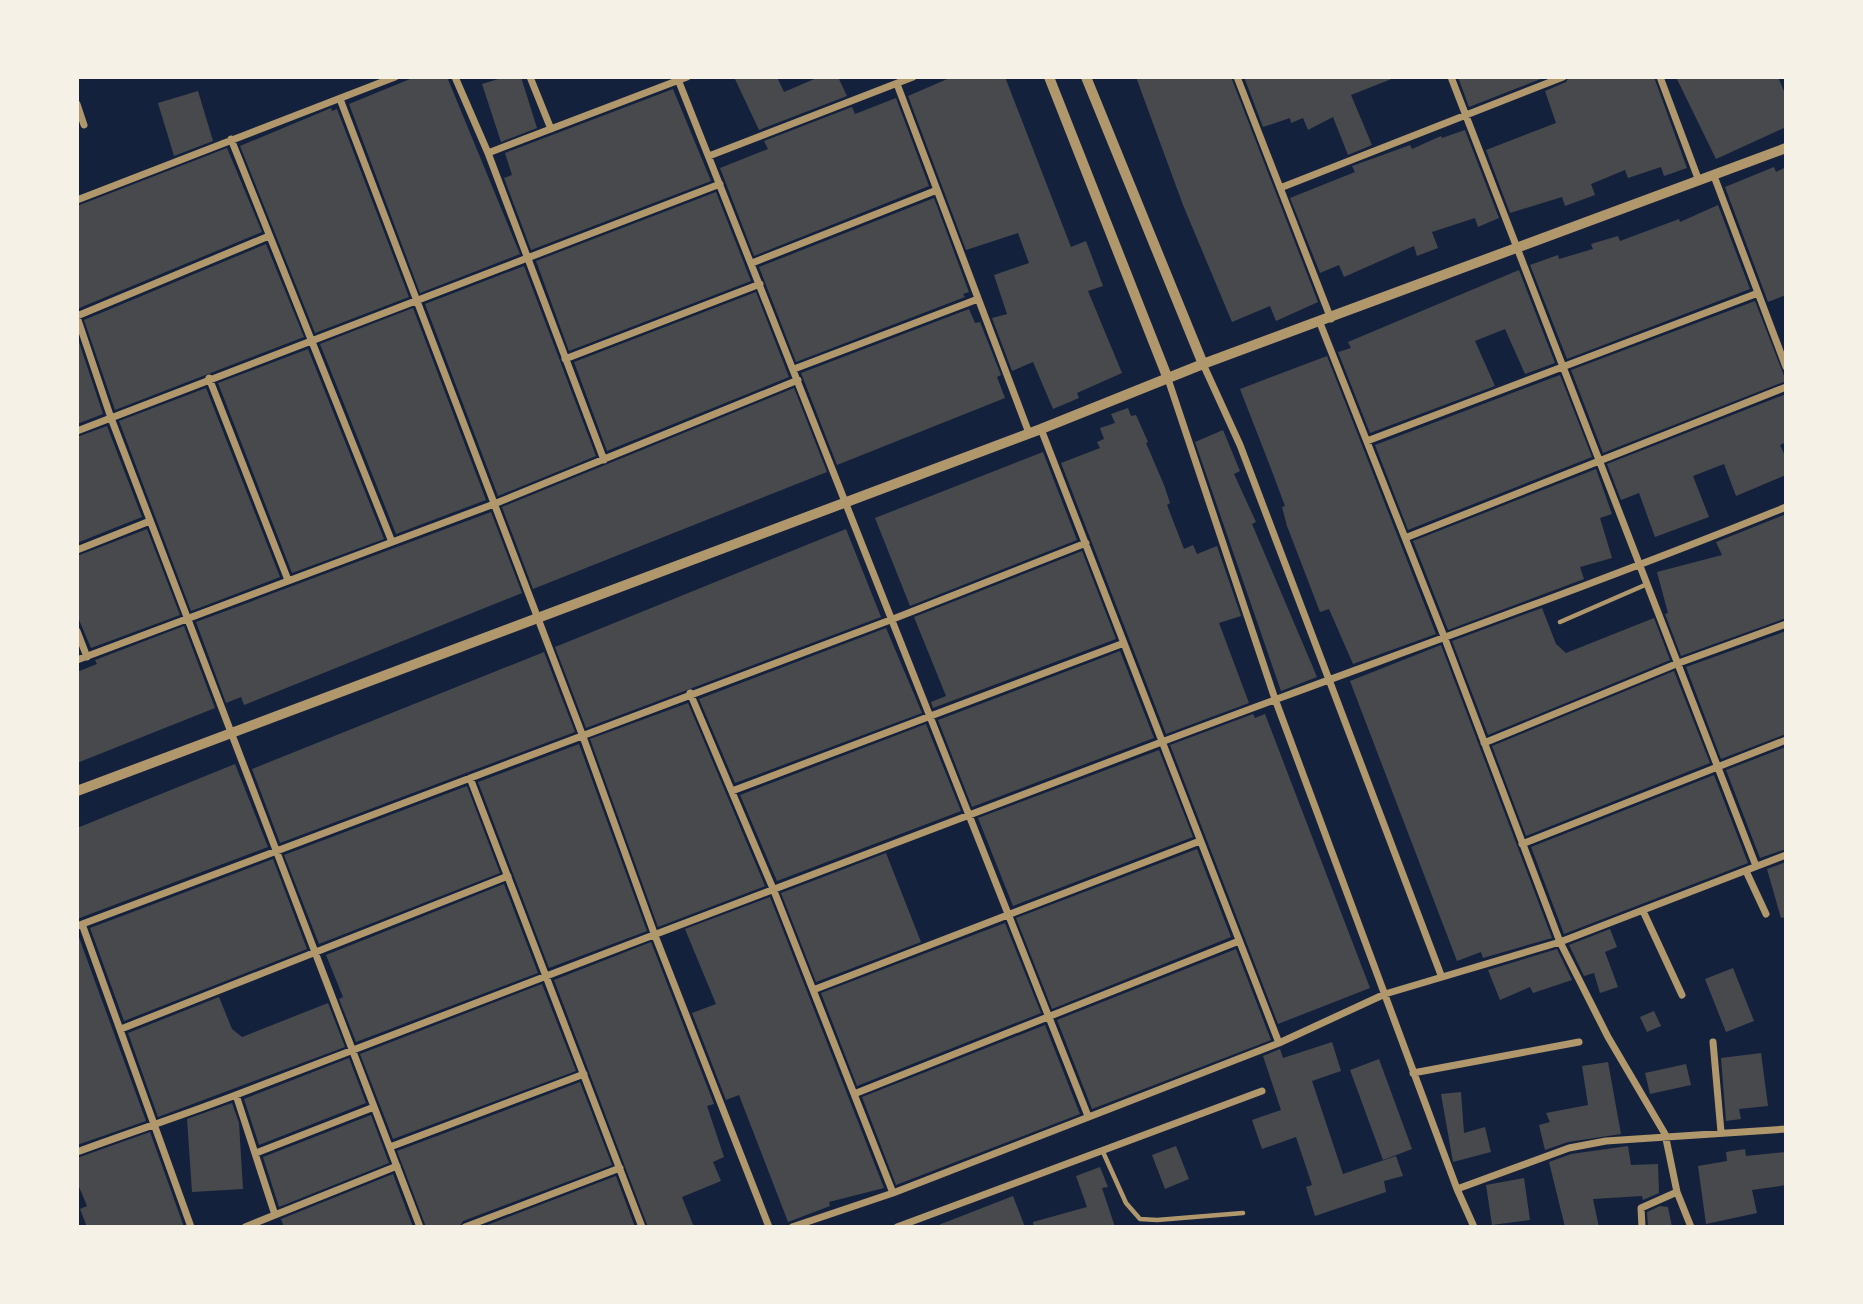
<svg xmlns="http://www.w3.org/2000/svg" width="1863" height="1304" font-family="'Open Sans',sans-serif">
<rect width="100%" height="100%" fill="#14213d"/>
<path fill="#48494c" d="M415,77H447L520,254L420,293L349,104Z
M505,77H521L537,128L501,142L482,84Z
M734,77H777L784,92L819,77H838L847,96L759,130Z
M952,77H1005L1071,247L1086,241L1103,286L1088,291L1122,373L1077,393L1079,398L1053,409L1033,362L1012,371L992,318L1007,314L994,275L1029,263L1018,233L966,250L908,96Z
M1136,77H1231L1318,302L1276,321L1270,306L1232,322L1183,205Z
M1244,77H1394V78L1351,95L1372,145L1348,155L1333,117L1308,130L1303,118L1291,123L1290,118L1263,127Z
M1458,77H1546L1469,107Z
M1569,77H1654L1687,168L1664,176L1661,167L1628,178L1625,170L1591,184L1595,195L1565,206L1562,197L1510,213L1486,150L1556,123L1545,91L1566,82Z
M1676,77H1778L1786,96V127L1716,159Z
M673,89L711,181L531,250L504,178L512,175L505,153Z
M198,91L213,141L174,156L158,103Z
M896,98L929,186L754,256L720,168L768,149L764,141L852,107L855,114Z
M331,108L332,111L337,109L409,297L315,333L240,146Z
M1465,130L1499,218L1478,227L1475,218L1432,232L1438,248L1417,256L1414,246L1344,277L1339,265L1320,273L1290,198L1355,172L1352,166L1377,157L1410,145L1412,149L1441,136L1442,138Z
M227,148L262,232L77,309V206Z
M1774,167L1776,172L1786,167V295L1768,302L1725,187Z
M716,192L751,281L569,351L536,261Z
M934,198L969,292L963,294L965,297L796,362L759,267Z
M1718,205L1750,289L1567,359L1530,265L1558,255L1559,259L1593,249L1591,244L1618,236L1620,241L1679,219L1680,222Z
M266,244L304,337L115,410L84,320Z
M524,266L596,456L498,496L425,304Z
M1519,270L1555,363L1525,374L1505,329L1475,341L1495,386L1370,433L1338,352L1351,348L1348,342Z
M756,292L789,377L607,451L574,362Z
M1755,301L1786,381L1603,453L1571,370Z
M413,308L486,500L396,534L320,344Z
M969,309L975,323L980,322L1001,375L997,377L1005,398L837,465L801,373Z
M77,336L103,414L77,424Z
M308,349L384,539L292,573L218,383Z
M1327,356L1436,634L1353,664L1329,609L1320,612L1287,526L1282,507L1285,506L1270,466L1240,389Z
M1560,375L1592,457L1408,530L1375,445Z
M206,388L280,577L191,611L119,421Z
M794,388L827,472L533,589L502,507Z
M1786,394V442L1780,445L1786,458V475L1736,496L1724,464L1693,476L1709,517L1655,537L1639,493L1621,500L1607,464Z
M1128,408L1131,416L1136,415L1148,442L1146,443L1164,485L1170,503L1167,505L1184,549L1193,545L1197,554L1217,546L1241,616L1219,623L1249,703L1166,734L1061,463L1100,448L1097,442L1104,439L1100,428L1115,423L1111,414Z
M107,426L142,517L77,543V437Z
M1223,430L1240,471L1234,474L1256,522L1252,524L1317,677L1281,691L1195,442Z
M1043,452L1077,540L910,606L875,518Z
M1596,469L1612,514L1600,518L1612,558L1580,567L1584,579L1448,630L1413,541Z
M491,512L522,593L244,705L241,697L226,703L196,622Z
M1786,514V618L1681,656L1665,614L1668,613L1657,572L1722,555L1716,542Z
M147,529L180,615L91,648L77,615V556Z
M846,529L881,617L586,728L555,647Z
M1082,551L1116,639L933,708L931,702L946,696L914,617Z
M1542,608L1556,644L1566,653L1654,618L1670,660L1488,735L1452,641Z
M184,626L215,708L77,763V672L97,664L95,660Z
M886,628L922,713L735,783L699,699Z
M1786,631V734L1721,759L1686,667Z
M1441,645L1552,938L1483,958L1481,952L1457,961L1350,681Z
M1120,651L1154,738L972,807L938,720Z
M544,652L575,732L280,843L252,769Z
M1674,671L1710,763L1526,836L1492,746Z
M688,703L765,886L658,927L590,739Z
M1253,714L1255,718L1265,714L1370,988L1278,1024L1170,745Z
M926,724L961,811L777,881L740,795Z
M579,744L647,931L549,968L478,782Z
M1786,747V849L1760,858L1726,770Z
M1159,750L1193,837L1013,906L978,818Z
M235,764L268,847L77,919V828Z
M1714,775L1748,863L1564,934L1531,847Z
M467,786L500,873L319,944L284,855Z
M1197,849L1231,937L1052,1009L1016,918Z
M886,853L921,942L816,982L781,893Z
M273,859L307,949L124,1021L90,928Z
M1786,862V917L1781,918L1767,869Z
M504,884L538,973L356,1042L339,999L343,997L326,955Z
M770,897L884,1188L829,1202L830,1206L788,1222L739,1095L726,1100L692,1013L716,1004L685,929Z
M1005,923L1041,1013L857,1086L821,993Z
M1610,929L1617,947L1605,952L1618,987L1600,993L1594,973L1584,976L1569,945Z
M77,932L146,1121L77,1145Z
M651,942L714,1104L707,1106L724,1157L713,1162L721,1181L682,1197L694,1227H648L554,980Z
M1236,949L1271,1040L1092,1109L1057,1020Z
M1557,949L1572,980L1533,993L1530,987L1500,1000L1488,970Z
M1733,968L1754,1021L1726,1032L1705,979Z
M542,984L576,1071L393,1139L360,1054Z
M219,997L232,1029L242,1037L328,1003L345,1047L158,1117L128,1033Z
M1654,1011L1661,1026L1647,1032L1640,1017Z
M1045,1025L1080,1114L896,1185L862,1097Z
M1332,1042L1341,1071L1312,1081L1343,1174L1396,1156L1403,1176L1384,1181L1386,1192L1315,1216L1306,1187L1312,1185L1296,1137L1262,1149L1252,1120L1281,1110L1263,1056L1280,1049L1283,1058Z
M1761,1053L1768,1106L1739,1109L1741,1119L1726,1121L1721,1058Z
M349,1058L366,1103L259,1145L244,1099Z
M1379,1059L1412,1149L1383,1160L1350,1070Z
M1608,1062L1621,1134L1568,1142L1545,1150L1539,1125L1550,1122L1546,1113L1588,1105L1582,1066Z
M1686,1064L1691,1085L1650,1094L1645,1073Z
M580,1082L612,1165L463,1221L459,1227H426L397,1151Z
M1461,1092L1464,1133L1485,1127L1491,1152L1453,1162L1441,1094Z
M232,1103L239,1123L243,1189L192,1192L187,1119Z
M371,1115L389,1163L279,1207L263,1157Z
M150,1132L184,1227H87L80,1209L87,1206L77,1182V1158Z
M1176,1146L1189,1179L1165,1189L1152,1155Z
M1628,1146L1631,1165L1658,1164L1659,1193L1643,1200L1642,1196L1593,1199L1599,1227H1565L1549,1162L1571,1154Z
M1745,1149L1746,1156L1786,1152V1185L1752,1190L1757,1213L1706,1224L1698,1166L1727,1161L1726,1152Z
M1100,1167L1108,1187L1102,1188L1115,1227H1034L1033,1222L1087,1207L1076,1176Z
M393,1174L413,1227H284L281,1219Z
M616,1176L635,1227H482Z
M1524,1178L1530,1220L1492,1225L1486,1185Z
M1013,1196L1025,1227H936V1226Z
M1660,1206L1668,1207L1672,1227H1648L1647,1212Z"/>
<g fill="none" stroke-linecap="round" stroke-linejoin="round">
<path stroke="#b1986c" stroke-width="4.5" d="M1560,622L1645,585
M1103,1152L1126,1203L1140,1219L1157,1220L1243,1213"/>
<path stroke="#b1986c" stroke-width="7" d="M455,77L488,153L604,460
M530,77L551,129
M1237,77L1331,319
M1451,77L1756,866
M1660,77L1699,181
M679,82L1088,1116
M897,84L1029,433
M340,99L582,734L654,933L769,1227
M77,104L84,125
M231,139L392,542
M488,153L687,77
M709,156L913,77
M1714,176L1786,367
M1280,188L1563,77
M77,200L395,77
M752,263L937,190
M77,316L269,236
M77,317L111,418L420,1227
M1320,323L1445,639L1560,942L1608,1037L1665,1134L1677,1192L1691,1227
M565,359L760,284
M1203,364L1240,445L1441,975
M794,369L978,299
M209,378L288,580
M1168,379L1275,699L1457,1189L1569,1148L1606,1141L1786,1129
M1041,429L1279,1043
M77,431L720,184
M1367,441L1758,293
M1405,538L1786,387
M77,550L150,521
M77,631L87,657
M77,660L494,504L798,380
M690,693L774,891L893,1193
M1484,743L1676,664L1786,624
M470,778L642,1227
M732,791L1124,643
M1522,844L1786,740
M1746,871L1766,914
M1643,911L1682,995
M82,924L191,1227
M77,926L893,619L1086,543
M813,990L1200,841
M121,1029L508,876
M1713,1042L1721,1132
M1413,1073L1579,1042
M854,1094L1239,941
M236,1095L275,1215
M390,1147L584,1074
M77,1152C131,1132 187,1114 241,1093C547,976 852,858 1159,743C1368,664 1579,591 1786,507
M256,1153L374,1107
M1457,1189L1474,1227
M245,1227L397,1166
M465,1227L620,1168
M792,1227L893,1193L1279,1043L1385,994L1560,942L1786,855
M897,1227L1262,1091
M1642,1227L1641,1208L1677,1192"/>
<path stroke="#b1986c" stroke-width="10" d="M1049,77L1168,379
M1086,77L1203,364
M77,791L1041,429L1203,364L1786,148"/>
</g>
<rect width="1863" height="1304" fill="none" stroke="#f6f1e7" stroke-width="158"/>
</svg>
